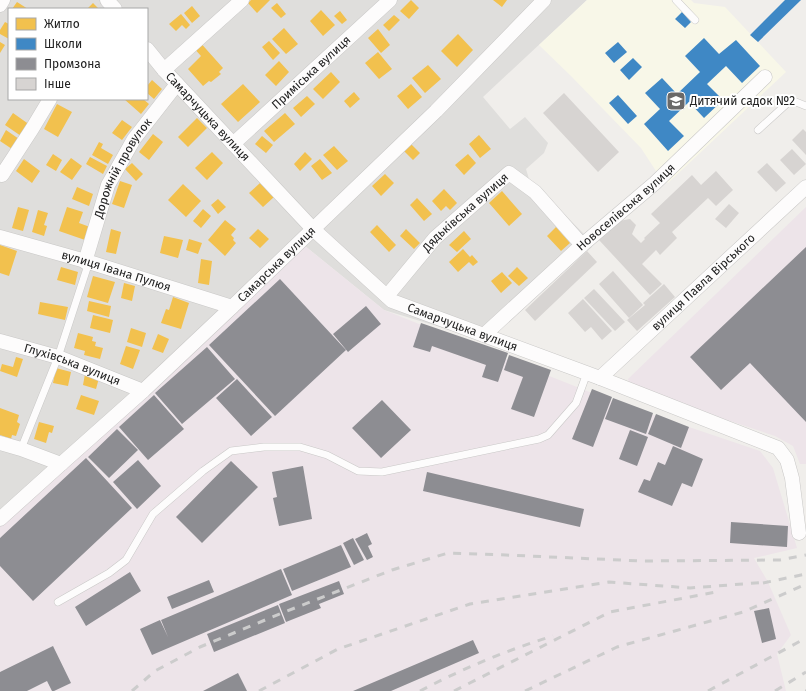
<svg xmlns="http://www.w3.org/2000/svg" width="806" height="691" font-family="'Fira Sans',sans-serif">
<rect width="100%" height="100%" fill="#f0eeeb"/>
<path fill="#dfdedc" fill-rule="evenodd" d="M0,0H587L483,97L510,129L525,117L548,143L544,153L526,169L529,179L586,236L592,247L486,341L384,310L305,246L0,526ZM9,9H147V99H9Z"/>
<path fill="#ede4e9" d="M806,207V464H800L793,446L775,436L631,388L628,379Z
M305,246L384,310L612,401L760,451L773,468L797,548L754,558L768,582L791,635L777,654L786,691H0V526Z"/>
<path fill="#f8f7e8" d="M587,0H691L694,3L725,7L786,72L668,183L656,171L641,148L571,76L539,45Z"/>
<path fill="#f2c14e" d="M251,0H270L257,13L248,3Z
M411,0L419,8L409,19L400,11Z
M493,0H507L502,7Z
M17,2L28,9H12Z
M93,3L99,9H87Z
M277,3L286,14L281,18L271,8Z
M192,6L200,16L192,23L184,13Z
M321,10L335,25L323,36L310,21Z
M340,11L347,20L342,24L334,16Z
M181,14L190,25L186,29L182,25L176,31L169,24Z
M394,15L400,20L389,31L383,25Z
M5,22L9,24V39L0,34V30Z
M284,28L298,44L286,54L272,39Z
M378,29L390,45L381,53L368,38Z
M458,34L473,50L457,67L441,51Z
M198,40L223,68L219,72L221,74L211,82L209,81L203,86L188,69L201,56L192,46Z
M269,41L280,53L273,60L262,47Z
M0,42L5,45L0,53Z
M378,52L392,69L379,79L365,63Z
M279,61L289,72L276,86L265,75Z
M428,65L441,79L425,93L412,78Z
M331,72L340,82L323,99L313,89Z
M152,80L162,89L154,99L147,93V86Z
M243,84L260,102L238,122L221,104Z
M411,84L422,97L408,109L397,96Z
M354,92L360,99L350,108L344,101Z
M307,96L315,104L301,117L293,108Z
M124,99H143L149,104L141,114Z
M57,104L72,112L58,137L44,129Z
M13,113L30,125L21,136L5,125Z
M285,113L295,124L274,142L264,131Z
M197,118L207,128L188,147L178,137Z
M122,120L132,127L122,140L112,133Z
M6,130L19,139L12,149L0,141Z
M153,134L163,142L149,160L139,152Z
M479,135L491,149L480,158L469,144Z
M262,136L273,145L266,153L255,144Z
M408,141L420,153L413,160L401,148Z
M99,142L103,144L101,148L113,155L108,164L92,155Z
M334,146L348,161L337,170L323,155Z
M212,152L223,163L207,180L195,168Z
M305,152L312,159L300,171L294,164Z
M53,154L62,160L56,171L46,165Z
M468,154L476,163L464,175L455,165Z
M90,157L107,166L103,174L86,164Z
M71,158L82,166L72,180L60,172Z
M24,159L40,171L32,183L16,171Z
M320,159L332,173L322,180L311,166Z
M132,163L143,174L136,181L125,169Z
M385,174L394,183L381,196L372,186Z
M120,181L132,185L124,208L112,204Z
M260,183L274,197L263,207L249,193Z
M183,184L201,201L186,217L168,200Z
M77,187L93,194L89,206L72,199Z
M444,189L457,203L450,210L446,206L441,211L432,201Z
M502,191L522,214L509,226L489,203Z
M417,198L432,214L424,221L410,205Z
M218,199L226,207L218,214L211,205Z
M18,207L29,210L23,231L12,228Z
M67,207L83,212L79,223L90,227L85,240L59,231Z
M203,209L211,216L201,228L193,221Z
M38,210L48,213L44,225L47,226L44,236L32,232Z
M225,220L236,229L231,235L234,238L233,240L236,243L225,256L208,240Z
M377,225L396,245L389,252L370,232Z
M556,227L570,243L561,251L547,236Z
M111,229L121,232L116,254L106,252Z
M258,229L269,239L260,248L249,238Z
M406,229L420,243L414,249L400,236Z
M464,231L471,239L457,252L449,245Z
M164,236L183,240L178,258L160,253Z
M189,239L202,243L198,254L186,250Z
M0,245L17,251L9,276L0,273Z
M463,249L470,257L472,255L478,262L473,266L469,262L458,272L449,262Z
M201,259L212,261L209,285L198,283Z
M61,267L78,272L75,285L57,280Z
M517,267L528,278L519,286L508,276Z
M502,272L512,283L501,293L491,281Z
M93,276L115,282L108,303L87,297Z
M124,283L135,286L132,301L121,298Z
M173,297L189,303L181,329L161,323L166,309L169,310Z
M89,301L111,306L109,317L87,311Z
M40,302L68,307L65,320L38,314Z
M93,315L113,320L110,333L90,328Z
M131,328L146,333L142,347L127,342Z
M78,333L93,337L92,341L96,342L95,346L103,348L100,359L84,355L85,351L74,348Z
M158,334L169,339L163,353L152,349Z
M126,346L140,350L133,369L120,364Z
M16,357L23,359L17,377L0,371L2,364L13,367Z
M56,368L71,372L68,386L53,383Z
M85,374L99,378L96,389L83,385Z
M81,395L99,401L94,415L76,409Z
M0,408L19,415L17,422L20,424L16,436L12,435L11,439L0,435Z
M39,422L54,426L52,433L49,432L46,443L34,439Z"/>
<path fill="#3f88c5" d="M785,0H801L758,42L750,35Z
M682,12L691,22L685,28L675,19Z
M704,38L719,54L736,40L760,66L742,83L726,66L707,84L723,100L704,118L689,102L669,121L684,136L668,151L644,124L660,109L645,93L662,78L677,94L700,72L685,56Z
M618,42L627,52L614,63L605,53Z
M633,58L642,67L629,80L620,70Z
M618,95L637,116L628,124L609,103Z"/>
<path fill="#8d8d92" d="M806,247V422L750,363L721,390L690,357Z
M280,279L346,350L275,416L209,345Z
M366,306L381,324L348,352L333,334Z
M421,323L508,353L498,382L482,377L486,365L432,346L430,352L413,347Z
M207,347L235,379L182,424L155,393Z
M509,355L551,370L534,417L511,409L523,377L504,370Z
M237,379L272,417L251,436L216,398Z
M592,389L612,397L593,447L572,439Z
M154,395L184,429L148,460L119,427Z
M613,398L653,413L646,434L605,419Z
M382,400L411,430L381,458L352,428Z
M656,414L689,427L681,448L648,434Z
M117,429L138,450L109,478L88,457Z
M630,430L648,437L637,466L619,459Z
M673,446L703,459L692,487L682,483L672,506L638,492L644,479L650,481L658,462L665,465Z
M86,458L132,508L33,601L0,566V538Z
M138,460L161,486L137,509L113,482Z
M231,461L258,487L202,543L176,517Z
M303,466L312,519L279,526L273,498L277,497L272,472Z
M427,472L584,509L580,527L423,491Z
M731,522L788,526L787,547L730,543Z
M367,533L372,544L368,546L373,557L367,560L355,539Z
M353,538L364,560L354,565L343,543Z
M341,545L351,567L292,591L283,569Z
M281,569L292,595L152,655L140,629L160,620L168,637L161,620Z
M130,572L141,591L86,626L75,607Z
M209,580L214,592L172,609L167,597Z
M339,581L344,594L319,604L321,608L286,622L279,604Z
M278,605L285,623L214,652L207,634Z
M769,608L776,639L762,643L754,611Z
M473,640L479,653L391,691H353Z
M53,646L71,683L54,691H52L47,681L27,691H0V672Z
M238,673L247,691H203Z"/>
<path fill="#d7d4d2" d="M564,93L619,152L598,172L543,113Z
M803,129L806,132V155L792,140Z
M792,149L806,164L794,175L780,160Z
M767,163L786,183L776,192L757,172Z
M716,171L733,190L716,206L708,198L672,232L677,238L660,255L656,250L642,264L662,284L650,295L599,240L619,221L630,219L636,225L632,234L641,243L645,239L644,238L660,223L651,214L692,175L701,185Z
M729,204L739,213L726,228L715,219Z
M587,251L597,262L535,321L525,310Z
M613,271L643,305L629,318L599,284Z
M664,284L675,297L637,331L627,320L645,305L643,303Z
M594,289L625,322L615,331L584,298Z
M583,299L612,331L602,340L591,327L585,332L568,313Z"/>
<g fill="none" stroke-linecap="round" stroke-linejoin="round">
<g stroke="#c9c8c7" stroke-width="8">
<path id="lane" d="M676,0L695,20
M758,130L791,100L806,106
M21,449L58,357L89,262
M58,602L109,573L126,560L153,514L203,471L231,451L264,447H300L327,455L358,471L382,472L539,439L548,435L576,403L587,373"/>
</g>
<g stroke="#c9c8c7" stroke-width="15">
<g id="street">
<path d="M107,0L115,9"/>
<path d="M0,5L3,0"/>
<path id="s1" d="M147,49L164,70L313,229L392,301L600,378L778,448L787,460L792,478L799,533"/>
<path d="M164,70L242,0"/>
<path id="s2" d="M233,144L390,0"/>
<path d="M2,175L32,129L50,99"/>
<path id="s3" d="M0,237L89,262L232,307"/>
<path id="s4" d="M85,262L108,185L134,139L177,84"/>
<path id="s5" d="M387,296L435,238L509,173L535,192L582,245"/>
<path id="s6" d="M484,335L582,245L655,183L765,77"/>
<path id="s7" d="M0,341L58,357L143,391"/>
<path id="s8" d="M600,378L806,187"/>
<path d="M0,443L21,449L61,464"/>
<path id="s9" d="M0,519L61,464L143,391L232,307L436,111L544,0"/>
</g>
</g>
<use href="#lane" stroke="#fdfcfc" stroke-width="7"/>
<use href="#street" stroke="#fdfcfc" stroke-width="14"/>
<path stroke="#ccc" stroke-width="3" stroke-dasharray="8 8" stroke-linecap="butt" d="M763,583L806,574
M132,691L155,671L200,647L282,613L392,570L448,553L506,555L643,561L780,560L806,555
M259,691L338,649L470,604L609,582L690,588L768,582
M420,691C462,669 507,650 553,636
M454,691L610,612L721,591
M525,691L617,647L743,612L806,584
M708,691L806,638
M775,691L806,672
M805,691H806"/>
</g>
<defs>
<g id="school-square" transform="scale(1)"><rect x="-9" y="-9" width="18" height="18" rx="4" fill="#6a6968" stroke="#fff"/><path d="M0-5L7-2L0 1L-7-2ZM-4 1L0 2.5L4 1V4Q0 6-4 4Z" fill="#fff"/></g>
</defs>
<g fill-rule="evenodd">
<use href="#school-square" x="676" y="101"/>
</g>
<g text-anchor="middle" stroke-width="4" stroke-linejoin="round" paint-order="stroke">
<g font-size="12" fill="#222" stroke="#fff">
<text dy="4" stroke="none"><textPath href="#s2" startOffset="106">Приміська вулиця</textPath></text>
<text dy="4" stroke="none"><textPath href="#s1" startOffset="91">Самарчуцька вулиця</textPath></text>
<text dy="4" stroke="none"><textPath href="#s4" startOffset="102">Дорожній провулок</textPath></text>
<text dy="4" stroke="none"><textPath href="#s6" startOffset="191">Новоселівська вулиця</textPath></text>
<text dy="4" stroke="none"><textPath href="#s5" startOffset="115">Дядьківська вулиця</textPath></text>
<text dy="4" stroke="none"><textPath href="#s9" startOffset="376">Самарська вулиця</textPath></text>
<text dy="4" stroke="none"><textPath href="#s3" startOffset="121">вулиця Івана Пулюя</textPath></text>
<text dy="4" stroke="none"><textPath href="#s8" startOffset="141">вулиця Павла Вірського</textPath></text>
<text dy="4" stroke="none"><textPath href="#s1" startOffset="427">Самарчуцька вулиця</textPath></text>
<text dy="4" stroke="none"><textPath href="#s7" startOffset="76">Глухівська вулиця</textPath></text>
</g>
<g font-size="12" fill="#222" stroke="#fff" text-anchor="start">
<text x="690" y="105">Дитячий садок №2</text>
</g>
</g>
<rect x="8" y="8" width="140" height="92" fill="#ffffff" stroke="#a7a7a7"/>
<rect x="16" y="18" width="20" height="12" fill="#f2c14e" stroke="#a7a7a7"/>
<text x="44" y="28" font-size="12" fill="#222222">Житло</text>
<rect x="16" y="38" width="20" height="12" fill="#3f88c5" stroke="#a7a7a7"/>
<text x="44" y="48" font-size="12" fill="#222222">Школи</text>
<rect x="16" y="58" width="20" height="12" fill="#8d8d92" stroke="#a7a7a7"/>
<text x="44" y="68" font-size="12" fill="#222222">Промзона</text>
<rect x="16" y="78" width="20" height="12" fill="#d7d4d2" stroke="#a7a7a7"/>
<text x="44" y="88" font-size="12" fill="#222222">Інше</text>
</svg>
